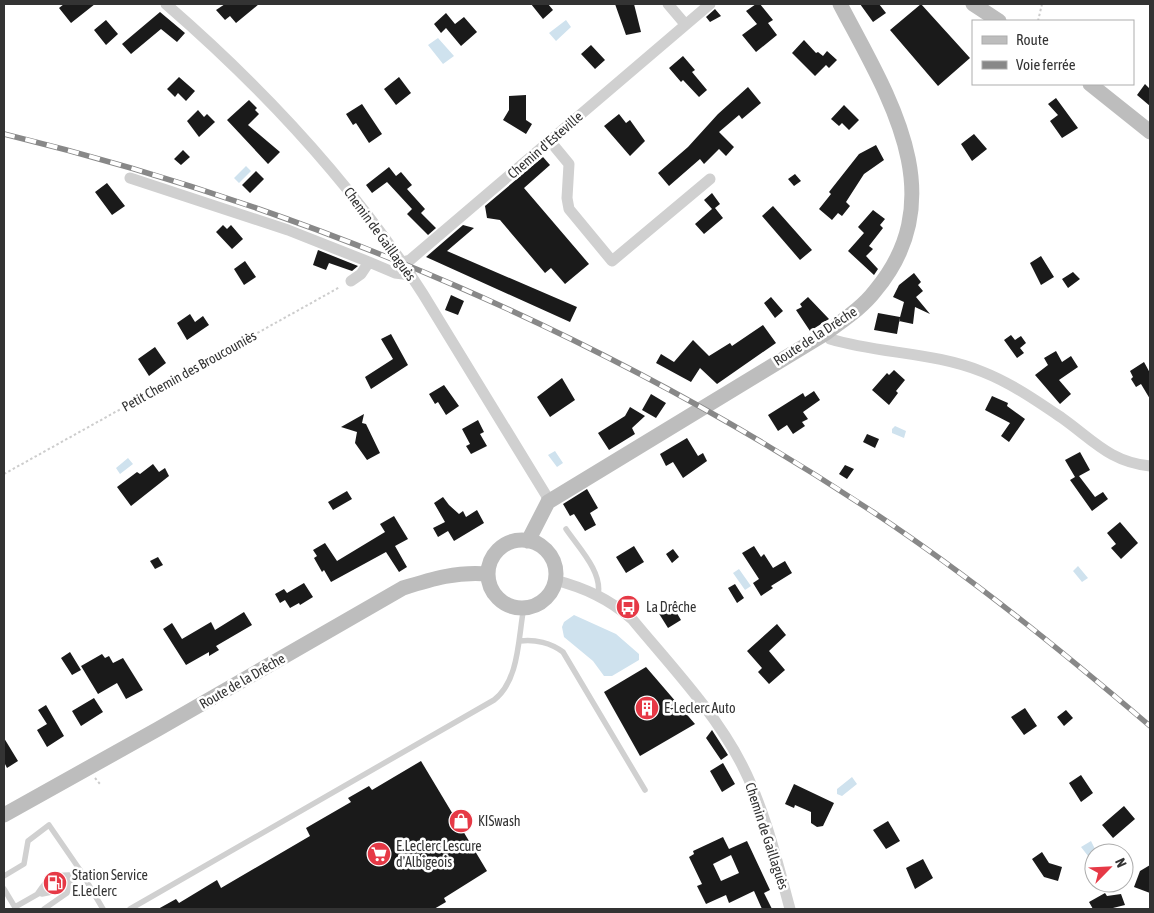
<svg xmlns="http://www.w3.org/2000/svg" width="1154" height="913" font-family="'Asap Condensed',sans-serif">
<rect width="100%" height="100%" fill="#fff"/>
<path fill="#cfe2ee" d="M566,20L571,27L556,41L549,33Z
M438,38L454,56L443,64L428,45Z
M246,166L251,171L239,183L234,178Z
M895,426L906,431L904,438L892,433V429Z
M555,451L563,463L557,467L548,455Z
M128,458L133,464L120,474L116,468Z
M1078,566L1088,578L1082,582L1073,571Z
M739,569L751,586L745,590L733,573Z
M574,615L616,634L639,654V660L612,676H604L593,661L564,637L562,627L564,622Z
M852,777L857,784L842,796L837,794V789Z
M1091,841L1097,853H1094L1092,861L1081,847Z"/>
<path fill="#1a1a1a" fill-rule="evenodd" d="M64,4H95L71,23L59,8Z
M225,4H259L236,23L230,16L225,20L216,10Z
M531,4H548L553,10L543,19Z
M615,4H634L641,32L626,35Z
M756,4H760L773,20L768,23L777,35L756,52L742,35L757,24L746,11Z
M860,4H879L886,13L873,22Z
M921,4L970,58L938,86L890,30Z
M715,9L721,16L710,22L706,17Z
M160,12L185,33L177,42L161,29L131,54L122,44Z
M446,13L455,24L464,17L477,32L461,46L446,28L441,33L434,24Z
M106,20L118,34L106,45L94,30Z
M804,40L816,53L818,52L823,56L827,51L837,60L829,68L826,65L815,76L792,53Z
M591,45L605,60L595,69L581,54Z
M683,56L695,70L692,72L707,90L699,97L683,80L681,82L669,68Z
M179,77L195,91L186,101L178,93L175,97L167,89Z
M399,77L411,93L396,105L384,89Z
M1145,84L1150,89V106L1137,95Z
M748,87L761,103L742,119L739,115L719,132L734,147L726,156L719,149L704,164L700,159L669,186L658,173L688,147L718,114Z
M526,95V120L532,124L526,134L503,120L509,110V96Z
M1056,98L1078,128L1062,138L1050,121L1058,115L1048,104Z
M249,100L257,108L255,110L259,114L248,125L280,152L268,164L227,120Z
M362,104L382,134L369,143L356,123L353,125L346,114Z
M844,105L859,120L849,130L842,123L839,126L831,119Z
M198,110L204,117L207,114L215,122L199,137L187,121Z
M619,114L626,123L630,120L645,141L630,156L604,126Z
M974,134L987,149L972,161L961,144Z
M876,145L884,160L864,174L846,202L850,206L842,216L838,213L832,220L819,209L831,194L829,192L859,154Z
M183,150L190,157L181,165L174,159Z
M543,157L550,165L524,188L589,264L565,284L551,268L545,273L500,220L487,218L485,206Z
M389,167L396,176L401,172L412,185L407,189L425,209L421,213L436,228L428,235L407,214L412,209L387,182L372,193L366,185Z
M256,171L264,179L250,193L242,185Z
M795,174L801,181L794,186L788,179Z
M107,183L125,206L112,215L95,192Z
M712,193L720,204L715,208L723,218L704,234L695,224L712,209L704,200Z
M773,206L812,250L800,260L762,216Z
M873,210L885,219L880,225L883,228L869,246L873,249L866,256L878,269L874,275L848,251L864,233L858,227Z
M223,225L227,229L231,225L243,239L232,249L216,232Z
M463,225L474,228L447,251L577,307L570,322L426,257Z
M318,250L358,266L352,271L329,263L326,270L313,265Z
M1041,256L1054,277L1041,285L1030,263Z
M245,261L256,277L244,285L234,269Z
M1073,272L1080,279L1068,288L1062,279Z
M914,273L921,282L918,285L923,291L916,297L930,314L915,307L913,324L899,321L904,302L893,297L899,285Z
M451,295L464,301L458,315L445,310Z
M771,297L783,311L775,318L764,303Z
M808,297L829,319L810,331L796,310L802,307L800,304Z
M878,313L900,317L897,334L874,330Z
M190,314L195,322L203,316L209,325L187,340L177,323Z
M763,325L776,343L717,384L700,368L691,382L656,363L661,354L674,362L693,340L709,356L730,343L732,346Z
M391,334L408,365L371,389L365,377L393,359L381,339Z
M1011,335L1015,340L1021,336L1026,343L1020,348L1024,353L1017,358L1004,340Z
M155,347L166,363L149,376L138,359Z
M1056,351L1062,362L1071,356L1078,367L1059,380L1071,394L1060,404L1035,375L1048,365L1044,358Z
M1144,362L1150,373V399L1141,384L1136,387L1131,379L1133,377L1130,371Z
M894,370L905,380L896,391L898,393L889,405L872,390L887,373L889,375Z
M562,378L575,400L550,417L537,397Z
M444,385L459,406L446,415L438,402L435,404L429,394Z
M814,391L820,400L803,412L808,419L802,422L805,426L793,434L787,425L778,431L768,415L803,393L805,397Z
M651,394L666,403L656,418L642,410Z
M992,396L1008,403L1007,406L1025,419L1009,442L1001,436L1010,423L985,410Z
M630,407L645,416L632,428L635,434L609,450L598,433L625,416Z
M364,414L362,423L366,424L380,453L367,460L355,443L357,432L341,427Z
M478,420L484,432L480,434L487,446L471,454L466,446L470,444L462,429Z
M867,434L879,439L875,448L863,442Z
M687,438L698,456L703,453L707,461L683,478L673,462L666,466L660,454Z
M1080,452L1090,470L1079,476L1095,497L1103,492L1108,499L1092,511L1070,480L1075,477L1065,460Z
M153,464L159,472L165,468L169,476L131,506L117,487L137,472L140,474Z
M845,465L854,469L847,479L839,474Z
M587,489L598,508L590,513L596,525L585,531L574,514L570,516L563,504Z
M347,491L352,499L333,510L328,502Z
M443,497L449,505L459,514L463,511L466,517L477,510L484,523L454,541L448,531L438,537L433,528L445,522L434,503Z
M394,516L408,539L395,546L407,567L399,572L386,552L331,582L324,570L322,572L314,558L317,556L313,550L325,543L337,561L385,532L380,524Z
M1120,522L1138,543L1121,559L1111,548L1116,544L1107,533Z
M634,546L644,562L626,573L616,557Z
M754,546L761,557L764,554L773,568L785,561L792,573L771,586L773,588L761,596L753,583L759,579L742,553Z
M673,549L679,557L672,563L666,554Z
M158,557L163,565L155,569L150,561Z
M304,583L313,597L300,605L299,603L290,608L285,600L280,603L275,594L284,589L287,593Z
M735,584L744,598L737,603L728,588Z
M668,605H672L681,620L668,628L658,612Z
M244,612L252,625L216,646L219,650L209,656V652L186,665L163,629L172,623L182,639L211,622L215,630Z
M777,624L786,635L769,651L785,670L769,684L758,672L762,668L747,651Z
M70,652L81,670L72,675L61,658Z
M102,654L105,658L109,656L113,663L123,658L143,690L126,699L117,683L98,694L81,666Z
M646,667L695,724L640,756L604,692Z
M94,698L103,712L81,726L72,711Z
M46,705L64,736L47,747L37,730L47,724L38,710Z
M1025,708L1037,726L1024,735L1011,717Z
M1066,710L1073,718L1064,726L1057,717Z
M712,730L728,755L721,760L706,738Z
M4,738L18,761L7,768L4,762Z
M421,761L487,871L444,898L446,902L434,909H158L176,899L179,903L217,880L221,888L310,836L306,828L351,802L348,798L369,786L372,790Z
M723,763L735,784L722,792L710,771Z
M1081,775L1093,793L1081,802L1069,783Z
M794,784L834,803L823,826L817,827L811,823V812L795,805L794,808L785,804Z
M1124,806L1135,819L1113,838L1102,825Z
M888,821L900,841L886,849L873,830Z
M723,837L729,849L747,841L770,890L764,893L772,909H762L754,891L729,903L726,895L706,904L697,886L702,884L689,857L694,854L693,851ZM731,855L739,873L721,881L713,864Z
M1042,852L1049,863L1062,867L1058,881L1044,877L1032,859Z
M923,859L933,878L915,889L906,868Z
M1150,865V893L1134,887L1140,871Z
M1105,893L1107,896L1121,894L1125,905L1109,909H1093L1089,902Z"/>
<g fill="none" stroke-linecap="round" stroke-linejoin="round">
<path stroke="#cdcdcd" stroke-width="2" stroke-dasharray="2.5 2.5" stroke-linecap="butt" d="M1038,21L1042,4
M4,474L340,287
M95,778L100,784"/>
<path stroke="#d0d0d0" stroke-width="5.5" d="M566,529C578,547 603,572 598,595
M520,641C535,639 551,643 563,652L645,790
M4,876L24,864L28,841L49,825L80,870
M4,889L16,909
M38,893C47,879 52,875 69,875
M42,894C55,892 61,890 69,879
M15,907L80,870L103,909
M44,909L67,893L72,875
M130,909L494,700C520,680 518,636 524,607"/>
<path stroke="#d0d0d0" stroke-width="11" d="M166,4C264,89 353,184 423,294L546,495L548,502
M668,4L685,24
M550,141L569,164L567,198L569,209L612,261L710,179
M130,178L288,230L369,262
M403,262L410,260L710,4
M351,281L361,274L369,262L395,273L411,275
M826,333L830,339C880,354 934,352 983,372C1011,383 1037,401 1062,418C1093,440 1110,462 1150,466
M555,580C585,588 609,599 632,619C670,665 715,712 742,765C765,810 777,861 790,909"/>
<path stroke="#bdbdbd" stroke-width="15" d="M973,4L999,21
M1090,84L1150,132
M488 574a34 34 0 1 1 68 0a34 34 0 1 1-68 0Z
M528,541L548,502L826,333C843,320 862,308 875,291C955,196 887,94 840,4
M4,815L158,729L403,588C432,579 458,571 488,574"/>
<g stroke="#888" stroke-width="5.5">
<path id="rail" d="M4,134C313,209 611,338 876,514C972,578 1062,651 1150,726"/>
</g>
<use href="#rail" stroke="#fff" stroke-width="4" stroke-dasharray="11" stroke-linecap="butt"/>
</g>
<defs>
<g id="bus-disc" transform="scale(1.25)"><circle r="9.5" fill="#e63946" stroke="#fff"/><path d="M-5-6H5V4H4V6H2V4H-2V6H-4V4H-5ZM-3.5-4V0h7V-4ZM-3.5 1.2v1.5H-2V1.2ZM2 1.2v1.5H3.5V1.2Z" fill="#fff"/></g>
<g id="building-disc" transform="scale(1.25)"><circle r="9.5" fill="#e63946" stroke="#fff"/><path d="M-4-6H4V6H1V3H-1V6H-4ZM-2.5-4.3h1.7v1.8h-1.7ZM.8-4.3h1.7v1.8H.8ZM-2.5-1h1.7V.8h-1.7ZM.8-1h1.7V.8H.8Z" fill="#fff"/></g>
<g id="shop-disc" transform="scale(1.25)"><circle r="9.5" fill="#e63946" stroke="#fff"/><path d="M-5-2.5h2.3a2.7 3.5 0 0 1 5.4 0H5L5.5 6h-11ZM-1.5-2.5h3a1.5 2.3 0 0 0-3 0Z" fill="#fff"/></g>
<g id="supermarket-disc" transform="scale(1.25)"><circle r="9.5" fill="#e63946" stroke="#fff"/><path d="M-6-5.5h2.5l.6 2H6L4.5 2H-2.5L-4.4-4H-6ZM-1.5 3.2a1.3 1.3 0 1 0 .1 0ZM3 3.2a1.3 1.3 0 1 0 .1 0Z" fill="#fff"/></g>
<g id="fuel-disc" transform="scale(1.25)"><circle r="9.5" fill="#e63946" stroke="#fff"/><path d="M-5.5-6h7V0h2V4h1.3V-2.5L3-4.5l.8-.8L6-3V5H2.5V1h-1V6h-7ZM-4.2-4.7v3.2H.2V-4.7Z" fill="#fff"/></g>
</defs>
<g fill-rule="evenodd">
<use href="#bus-disc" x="628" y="607"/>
<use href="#building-disc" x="647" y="708"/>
<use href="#shop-disc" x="461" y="821"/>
<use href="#supermarket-disc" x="379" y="854"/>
<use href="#fuel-disc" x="55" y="883"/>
</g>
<g text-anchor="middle" stroke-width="5" stroke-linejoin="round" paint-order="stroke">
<g font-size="14" fill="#333" stroke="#fff">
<text transform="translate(545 145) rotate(-41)" y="5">Chemin d'Esteville</text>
<text transform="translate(380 234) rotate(54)" y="5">Chemin de Gaillaguès</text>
<text transform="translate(815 336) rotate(-33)" y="5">Route de la Drêche</text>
<text transform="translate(189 371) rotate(-29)" y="5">Petit Chemin des Broucouniès</text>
<text transform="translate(242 681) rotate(-30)" y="5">Route de la Drêche</text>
<text transform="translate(767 836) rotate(72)" y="5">Chemin de Gaillaguès</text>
</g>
<g font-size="14" fill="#333" stroke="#fff" text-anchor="start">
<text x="646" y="612">La Drêche</text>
<text x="664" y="713">E-Leclerc Auto</text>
<text x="478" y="826">KISwash</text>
<text x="396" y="851">E.Leclerc Lescure<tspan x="396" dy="16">d'Albigeois</tspan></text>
<text x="72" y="880">Station Service<tspan x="72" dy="16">E.Leclerc</tspan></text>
</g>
</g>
<rect width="1154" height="913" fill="none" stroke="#333333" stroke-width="10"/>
<rect x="972" y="20" width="162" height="65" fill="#ffffff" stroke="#adadad"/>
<rect x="982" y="36" width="25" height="8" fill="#bdbdbd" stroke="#adadad"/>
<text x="1016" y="45" font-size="15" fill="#333333">Route</text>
<rect x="982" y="61" width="25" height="8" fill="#888888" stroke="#adadad"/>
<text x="1016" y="70" font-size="15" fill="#333333">Voie ferrée</text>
<g transform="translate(1109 868) rotate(66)"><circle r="24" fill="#ffffff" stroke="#adadad"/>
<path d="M0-4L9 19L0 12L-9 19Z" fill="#e63946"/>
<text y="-8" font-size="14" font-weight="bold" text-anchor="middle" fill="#333333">N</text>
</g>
</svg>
